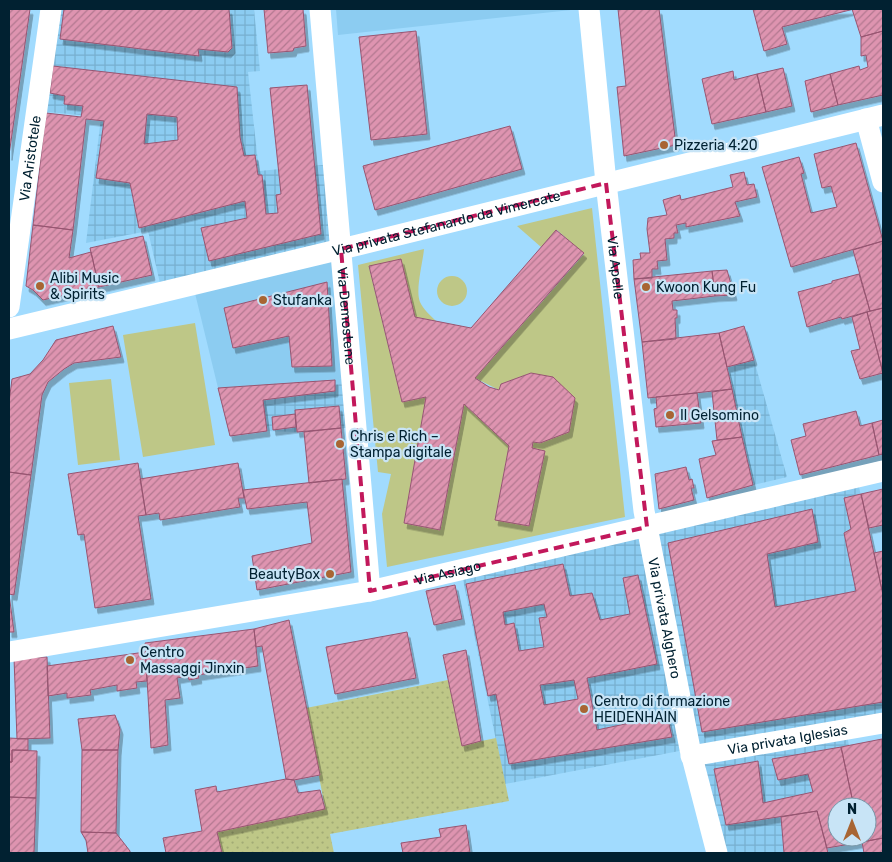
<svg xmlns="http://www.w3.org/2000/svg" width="892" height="862" font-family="Rubik,sans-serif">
<defs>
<pattern id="industrial-grid" width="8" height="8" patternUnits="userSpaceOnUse" patternTransform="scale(1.25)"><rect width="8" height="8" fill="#8cccf1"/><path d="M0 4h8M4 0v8" fill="none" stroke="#77afcf"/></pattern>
<pattern id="grass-dots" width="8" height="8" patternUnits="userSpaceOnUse" patternTransform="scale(1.25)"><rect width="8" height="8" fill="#bec787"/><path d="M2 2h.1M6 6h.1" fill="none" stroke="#a2ab75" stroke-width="1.8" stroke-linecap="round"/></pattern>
<pattern id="building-hatch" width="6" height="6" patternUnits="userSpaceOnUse" patternTransform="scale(1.25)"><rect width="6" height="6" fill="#de94b0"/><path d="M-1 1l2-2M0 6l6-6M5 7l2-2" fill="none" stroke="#b27890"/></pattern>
<filter id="shadow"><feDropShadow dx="3" dy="5.5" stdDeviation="0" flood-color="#0004"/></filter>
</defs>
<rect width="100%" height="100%" fill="#a1dbfe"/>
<path fill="#8cccf1" d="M336,9H571V10L338,35Z
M341,249L352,378L218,388L193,285Z"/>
<path fill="url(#industrial-grid)" d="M51,9H254L260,71L248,72L259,171L334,164L341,249L162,292L148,231L86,243L101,117L37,111Z
M754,360L787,477L753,485L727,367Z
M352,378L356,427L297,432L267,431L230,436L218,388Z
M857,478L883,595V723L846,729L860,807H837V834L785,842L786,853H717L690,749L505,784L461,570Z"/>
<path fill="url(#grass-dots)" d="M448,680L462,745L496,738L509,801L330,834L334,853H222L217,832L325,808L306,708Z"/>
<path fill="#bec787" d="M592,208L625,517L387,567L382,514L391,474L378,472L358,265L424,249C423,262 415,290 420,302C423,309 430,315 436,321L415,317L369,267L402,402L426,397L404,523L440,530L464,404L509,446L495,519L529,526L545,451L532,448L533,442L540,443L568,432L575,398L531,373L501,384L499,390L475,378L584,254L557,230L541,247L517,226Z
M437 291a15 15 0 1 1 30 0a15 15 0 1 1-30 0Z
M195,323L215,445L143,457L123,335Z
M111,379L120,460L78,465L69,383Z"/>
<path fill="url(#building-hatch)" stroke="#985571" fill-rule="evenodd" filter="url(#shadow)" d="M9,9H30L9,155Z
M64,9H229L232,48L228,52L198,49L199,56L60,39Z
M264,9H303L306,46L294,48L293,51L268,53Z
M618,9H659L676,145L624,156L617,87L626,86Z
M753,9H854L782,27L787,44L764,51Z
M852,9H883V31L861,37Z
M416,31L427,134L371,140L359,37Z
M883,31V95L838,105L830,74L859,66L860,70L868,67L866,55L861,56V37Z
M53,66L237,87L240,137L244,156L255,155L258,175H262L266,214L278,213L276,195L281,194L270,88L307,85L321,234L209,261L201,228L247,218L245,201L139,228L130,183L96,178L104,121L86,119L73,230L33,225L46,113L81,117L83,106L64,104L65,96L50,93ZM147,114L177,117L178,140L144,144Z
M783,68L792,106L766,112L757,74Z
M733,71L734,80L757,74L766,112L712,124L702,79Z
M830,74L838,105L811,112L805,81Z
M510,126L522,169L375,210L363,166Z
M856,143L883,241L791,267L762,167L799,157L804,173L801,174L811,213L837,207L831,186L822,188L814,154Z
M744,172L747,185L754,184L757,197L735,202L740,216L686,227V223L676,225L678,233H674V238L665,239L667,260L657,261L658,269H652V278L634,279L633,260L641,259L640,253H650L647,229L648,218L667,215L663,200L680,195L681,200L733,187L730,175Z
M33,225L73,230L69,258L91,252L99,287L43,300L33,290L26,286Z
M556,230L584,253L475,378L489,387L499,390L501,384L531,373L553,377L575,398L569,432L540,443L533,442L532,448L545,451L529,526L495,520L509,446L464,404L440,530L404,523L426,397L402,402L369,266L401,259L415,317L471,328Z
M143,236L152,275L99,287L90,248Z
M883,241V308L870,311L853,250Z
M727,270L734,295L715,296L712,271Z
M712,271L715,296L672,301L673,310H677V318H675L676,339L642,342L634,279Z
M859,274L870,311L842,319L841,317L807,327L798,292L832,283V281Z
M327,282L332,366L292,367L289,336L233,348L224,308Z
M883,308V373L867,312Z
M867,312L883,373L860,379L851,351L860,349L852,317Z
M113,326L121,357L74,363L64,369L48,382L42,395L31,475L9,472V402L12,379L30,374L43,360L56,340Z
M744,326L754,360L727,367L719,333Z
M719,333L732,389L648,398L642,342Z
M335,380V391L263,400L267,431L230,436L218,388Z
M732,389L742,437L717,440L712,392Z
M697,393L701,423L656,427L654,409L657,408L656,397Z
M339,406L341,428L297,432L295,410Z
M856,411L860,426L872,423L879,455L800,475L791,440L806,436L803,424Z
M295,414L296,427L273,430L272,417Z
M883,420V454L879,455L872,423Z
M341,428L346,479L309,483L304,432Z
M742,437L753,485L707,498L699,459L716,455L712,441Z
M138,463L146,515L138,516L151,599L95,608L84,534L78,535L68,474Z
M238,463L244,498H238L240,507L160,520L159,513L146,515L140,479Z
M686,467L689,480L692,479L694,488H691L694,500L659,509L655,474Z
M9,472L31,475L14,595L9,594Z
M342,479L351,572L257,590L252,556L312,543L307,502L247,509L243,490Z
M883,489V525L869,528L861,494Z
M861,494L883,595V702L702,732L668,543L812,509L818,542L767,554L775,607L856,591L844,533L851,529L844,498Z
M883,551V589L882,590L874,553Z
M563,564L570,596L592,593L600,620L630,614L623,578L638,575L657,664L587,678L597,730L667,715L672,737L509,764L496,694L488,696L466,584ZM544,604L547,617L539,618L544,647L519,651L514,623L505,625L503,612ZM574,680L578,699L544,705L540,685Z
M455,585L462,619L434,625L426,591Z
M9,594L14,632H9Z
M289,620L320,775L294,780L286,779L262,646L256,647L254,629Z
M254,629L258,666L198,675L199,678L189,680L188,676L177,678L180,698L165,700L168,745L151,748L145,643Z
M407,632L416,678L335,694L326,647Z
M466,650L481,741L462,746L443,655Z
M145,652L147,681L136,682L137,688L117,691V685L90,690L91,695L67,698V693L48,696L47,666Z
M47,657L50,738L17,739L14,658Z
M115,715L120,729L118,750H82L78,719Z
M9,738L28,739V750H12V762H9Z
M882,739L883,838L862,842L860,837H867V807H854L841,747Z
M841,747L854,807H837V837H860L862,842L827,848L817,811L726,825L714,769L758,761L763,803L813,792L808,774L778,780L772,759Z
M12,750L37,751L36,798L9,797V762H12Z
M82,750H118L116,833L81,832Z
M286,779L294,780L298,793L320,790L325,809L217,832L222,853H166L163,838L202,831L195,790L216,786L217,792Z
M9,797L36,798L34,853H9Z
M817,811L828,853H784L781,817Z
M466,825L470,853H403L401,843L441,837L439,829Z
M81,832L116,833L130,851V853H88L86,840Z
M883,838V853H864L862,842Z"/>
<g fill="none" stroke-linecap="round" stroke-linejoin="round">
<g stroke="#fff" stroke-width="21">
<path id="s1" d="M320,9L370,591"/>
<path id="s2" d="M589,9L606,183L644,511L690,749L717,853"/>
<path d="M866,119L883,182"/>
<path id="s3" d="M9,307L51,9"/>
<path id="s4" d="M9,329L358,245L883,115"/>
<path id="s5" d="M9,652L370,591L883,471"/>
<path id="s6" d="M691,756L883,723"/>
</g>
</g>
<path fill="none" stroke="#c2185b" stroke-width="4" stroke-dasharray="10 6" stroke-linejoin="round" d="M606,183L647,527L370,591L341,249Z"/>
<g fill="#a86533" stroke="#c8e4f6" stroke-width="2">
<circle cx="664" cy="145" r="5"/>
<circle cx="40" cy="286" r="5"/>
<circle cx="646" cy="287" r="5"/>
<circle cx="263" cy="300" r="5"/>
<circle cx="670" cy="415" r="5"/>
<circle cx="340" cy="444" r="5"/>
<circle cx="330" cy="574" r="5"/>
<circle cx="130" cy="660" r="5"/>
<circle cx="584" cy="709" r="5"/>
</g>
<g text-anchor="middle" stroke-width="4.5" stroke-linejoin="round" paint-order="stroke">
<g font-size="14" fill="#012131" stroke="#c8e4f6" text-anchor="start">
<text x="674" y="150">Pizzeria 4:20</text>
<text x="50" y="283">Alibi Music<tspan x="50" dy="16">&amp; Spirits</tspan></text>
<text x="656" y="292">Kwoon Kung Fu</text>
<text x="273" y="305">Stufanka</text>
<text x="680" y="420">Il Gelsomino</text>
<text x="350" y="441">Chris e Rich –<tspan x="350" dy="16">Stampa digitale</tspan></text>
<text x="320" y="579" text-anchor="end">BeautyBox</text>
<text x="140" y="657">Centro<tspan x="140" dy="16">Massaggi Jinxin</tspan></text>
<text x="594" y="706">Centro di formazione<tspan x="594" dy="16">HEIDENHAIN</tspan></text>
</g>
<g font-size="14" fill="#012131" stroke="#c8e4f6">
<text dy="5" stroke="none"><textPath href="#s3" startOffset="150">Via Aristotele</textPath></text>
<text dy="5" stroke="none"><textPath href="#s4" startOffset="450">Via privata Stefanardo da Vimercate</textPath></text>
<text dy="5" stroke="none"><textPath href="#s2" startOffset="260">Via Apelle</textPath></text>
<text dy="5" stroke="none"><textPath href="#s1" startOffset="308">Via Demostene</textPath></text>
<text dy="5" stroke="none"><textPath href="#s5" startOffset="446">Via Asiago</textPath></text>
<text dy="5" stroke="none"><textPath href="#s2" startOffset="614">Via privata Alghero</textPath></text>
<text dy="5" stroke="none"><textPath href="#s6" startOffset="98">Via privata Iglesias</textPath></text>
</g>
</g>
<rect width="892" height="862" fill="none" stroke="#012131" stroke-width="20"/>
<g transform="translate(852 822)"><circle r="24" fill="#c8e4f6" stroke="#7896a7"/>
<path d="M0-4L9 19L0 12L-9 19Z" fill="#a86533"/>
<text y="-8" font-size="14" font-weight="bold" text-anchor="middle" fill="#012131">N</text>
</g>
</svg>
